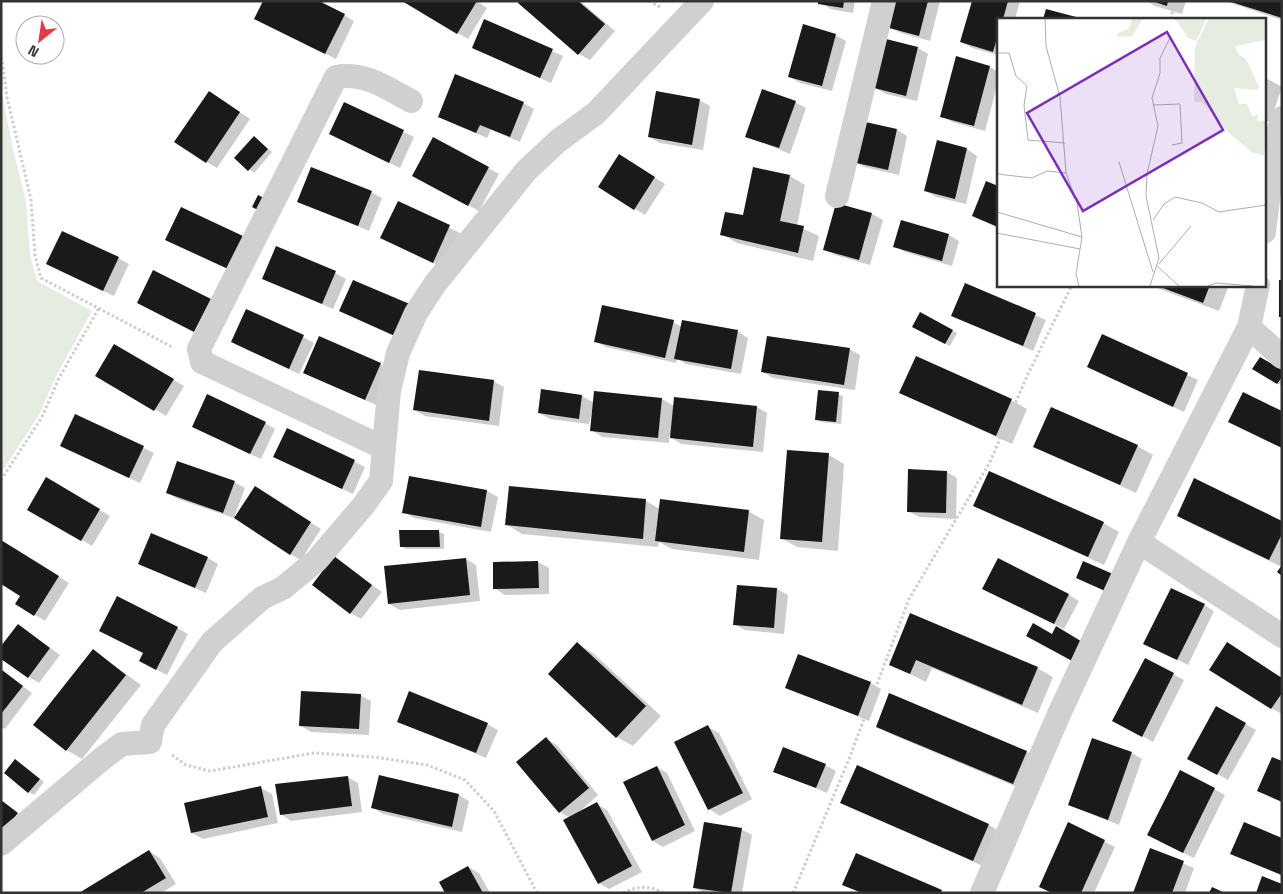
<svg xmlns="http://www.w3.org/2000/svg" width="1283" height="894" font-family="'Space Grotesk',sans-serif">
<rect width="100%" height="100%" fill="#fff"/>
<path fill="#e6ecdf" d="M1,89L13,149L26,201L30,256L37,281L92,311L56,376L39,415L1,473Z"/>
<path fill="#0003" d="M477,1L487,8L468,39L405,2Z
M521,1H580L615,31L590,60L579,54Z
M820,1H855L853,13L830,9Z
M897,1H940L930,41L901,33L890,27Z
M973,1H1020L1015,19H998V55L972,48L961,42Z
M1147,1H1186L1182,14L1155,6Z
M1225,1H1282V20Z
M344,15L354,21L336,59L266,24Z
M485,21L563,56L551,83L473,48Z
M835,35L846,41L832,91L800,83L790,77Z
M918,48L928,54L917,101L886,94L875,88Z
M957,58L990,67L998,72V82L985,131L952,122L942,116Z
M1264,77L1282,87L1270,122L1264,120Z
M220,99L250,119L217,168L207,162Z
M699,100L710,106L703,150L660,143L649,137Z
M795,102L806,108L790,154L747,136Z
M523,103L534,109L520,142L491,130L487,138L439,117Z
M345,104L414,137L400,168L330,134Z
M862,122L897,130L907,136L899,175L864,167L853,161Z
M255,138L272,152L254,173L236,158Z
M937,142L967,149L977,156L966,204L936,197L926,191Z
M630,162L665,184L645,215L600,187Z
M488,168L499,174L479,211L425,182Z
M754,168L790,176L805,185L797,226L819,236L813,261L737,243L721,234L744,217Z
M986,183L998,188V228L973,216Z
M371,192L382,198L369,231L299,202Z
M399,203L460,233L444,268L382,238Z
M837,204L872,214L883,220L870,265L835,255L824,249Z
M949,235L959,241L952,266L905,252L895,246Z
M118,258L129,264L114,296L58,270Z
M335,273L346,279L333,309L264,279Z
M966,284L1046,320L1033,351L953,316Z
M1149,285H1229L1219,311Z
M920,314L957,333L950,346L913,327Z
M673,322L682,327L737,331L748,338L741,374L686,364L677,359L676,363L606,347L595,341Z
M1103,335L1198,380L1184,412L1089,367Z
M303,337L314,343L299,374L243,347Z
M115,345L184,386L166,416L97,375Z
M849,349L860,355L855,390L773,378L763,372Z
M380,364L390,370L376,405L304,373Z
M1254,369L1282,371V386Z
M493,381L504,387L499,426L425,416L414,410Z
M901,393L1011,400L1027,409L1012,444Z
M838,394L843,396L841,424L821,422L816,419Z
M582,396L594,403L589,424L550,419L539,413Z
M662,399L674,406L757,407L767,413L763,452L681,444L669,436V443L602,437L592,430Z
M76,415L154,453L140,483L72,451Z
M265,423L275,429L261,459L193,427Z
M287,429L365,467L353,494L275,457Z
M1035,446H1137L1153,455L1136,493Z
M829,455L844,464L838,551L797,547L781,538Z
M947,472L957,478L956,519L919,517L908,511Z
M410,477L487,491L498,497L491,532L414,518L404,512Z
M47,479L110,516L92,546L29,509Z
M234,482L245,488L234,518L178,499L167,493Z
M510,487L646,501L660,509L748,511L764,520L759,560L672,549L659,542L658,547L522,534L507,525Z
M266,494L321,529L301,560L290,554Z
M975,505L1103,523L1119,532L1104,565Z
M1178,516L1282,522V567L1194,525Z
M439,532L444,534V549H406L401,546Z
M12,547L69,583L45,621L17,604L22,595Z
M208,558L218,564L206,593L140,564Z
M335,558L382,592L361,619L351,613Z
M466,559L476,565L480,601L400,610L389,604Z
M538,562L549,568V594L505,595L494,588Z
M738,586L777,589L788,595L784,634L745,630L734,624Z
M995,594L1069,595L1079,601L1064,629Z
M1204,605L1214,611L1188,665L1156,649Z
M911,615L1037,668L1053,677L1038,713L932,668L926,682L890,664Z
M18,625L60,655L39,683L29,677Z
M177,628L188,634L167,675L151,667L144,653Z
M577,644L593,653L661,716L633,746L617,737Z
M94,651L141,685L82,759L67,750Z
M1145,660L1184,680L1153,742L1123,725Z
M1211,669L1282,678V714L1271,708Z
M3,672L32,693L5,729L1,727Z
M871,683L881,689L869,721L787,687Z
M360,695L371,701L369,735L311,732L301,726Z
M890,695L1027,752L1042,761L1029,792L893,735L877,726Z
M1217,708L1256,730L1228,780L1189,758Z
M399,721L487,724L498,730L486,758Z
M708,727L719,733L752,799L720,816L709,809L675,743Z
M546,739L557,745L598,795L577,814L597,804L607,810L642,872L609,889L599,883L570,818L560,812Z
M1132,753L1142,759L1119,825L1069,805Z
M16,760L44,782L34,795L29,792Z
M825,765L836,771L827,793L775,771Z
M657,767L667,773L695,831L663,847L653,841Z
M347,777L358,783L362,812L291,821L281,814Z
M380,777L459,795L469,801L462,832L383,814L373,808Z
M261,788L272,794L278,823L203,839L192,833Z
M1214,789L1225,795L1194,858L1159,841Z
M842,802L989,825L1004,834L989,869Z
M1069,824L1115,847L1094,893H1052Z
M741,829L752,835L742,893H703L694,887Z
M1282,839V876L1232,853Z
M1151,850L1194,868L1185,893H1134Z
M149,851L160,858L176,884L161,893H81Z
M468,867L479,873L490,893H446Z"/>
<path fill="#1a1a1a" d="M263,1H319L345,14L325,54L254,19Z
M402,1H477L457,34Z
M519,1H578L605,24L578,55L518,3Z
M818,1H844L843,8L818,4Z
M895,1H928L919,36L889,28Z
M972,1H1008L1003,19H998V35L993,52L960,42Z
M1152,1H1168L1167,6Z
M1231,1H1282V18L1231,2Z
M1046,9L1080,18V19H1043Z
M484,19L553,49L540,78L472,48Z
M803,24L836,34L822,86L788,77Z
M886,39L918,47L906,96L874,88Z
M956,56L990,66L974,126L940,117Z
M455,74L524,102L510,137L480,125L476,133L438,117Z
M762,89L796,101L779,148L745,137Z
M209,91L240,112L206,163L174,142Z
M656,91L700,99L692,145L648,137Z
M344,102L404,130L389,163L329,134Z
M861,121L897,129L888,170L852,162Z
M254,136L268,149L248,171L234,158Z
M433,137L489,167L468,206L412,176Z
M937,140L967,148L955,199L924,191Z
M619,154L655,177L634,210L598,187Z
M311,167L372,191L358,226L297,202Z
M753,167L790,175L780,221L804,226L798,253L720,235L725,212L743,215Z
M986,181L998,186V227L972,216Z
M258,195L268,200L262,212L252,207Z
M398,201L450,225L433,263L380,238Z
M836,203L872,213L859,260L823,250Z
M181,207L243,236L228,269L165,240Z
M901,220L949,234L942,261L893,247Z
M62,231L119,257L103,291L46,264Z
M276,246L336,271L322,304L262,279Z
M153,270L211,299L194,332L137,303Z
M353,280L412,305L397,337L339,311Z
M1279,280H1282V317H1279Z
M965,283L1036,313L1023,346L951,316Z
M1155,285H1210L1203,303Z
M602,305L674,320L665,358L594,342Z
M246,309L304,335L289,369L231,342Z
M920,312L953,330L945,344L912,327Z
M682,320L738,330L731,369L674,359Z
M1102,334L1188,373L1173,407L1087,367Z
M319,336L381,363L365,400L303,373Z
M767,336L850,348L844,385L761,372Z
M114,344L174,379L154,411L95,376Z
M916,356L1012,399L996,436L899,393Z
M1260,357L1282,370V377L1277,384L1252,369Z
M419,370L494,380L489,421L413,410Z
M541,389L582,395L579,419L538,413Z
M818,390L839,392L836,422L815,420Z
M594,391L662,398L658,438L590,431Z
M1243,392L1282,411V448L1228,422Z
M207,394L266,422L250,454L192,427Z
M674,397L757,406L753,447L670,438Z
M1051,407L1138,445L1120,485L1033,447Z
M75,414L144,446L129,478L60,446Z
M287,428L355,460L342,489L273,457Z
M787,450L829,453L822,542L780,539Z
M177,461L235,481L223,513L166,493Z
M908,469L947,471L946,513L907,512Z
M989,471L1104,522L1088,557L973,506Z
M409,476L487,490L481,527L402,513Z
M46,477L100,509L81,541L27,510Z
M1194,478L1282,521V534L1269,560L1177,516Z
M255,486L311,522L290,555L234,518Z
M509,486L646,499L643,539L505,525Z
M660,499L749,510L744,552L655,541Z
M399,530H439L440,547H400Z
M151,533L208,557L195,588L138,564Z
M1,540L59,576L34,616L15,604L20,596L1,584Z
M334,556L372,585L350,614L312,585Z
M466,558L470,595L388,604L384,566Z
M998,558L1069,594L1054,624L982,589Z
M538,561L539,588L493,589V562Z
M1083,561L1113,574L1105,591L1076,578Z
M1282,565V576L1277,572Z
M737,585L777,588L774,628L733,625Z
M1171,588L1205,604L1177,660L1143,644Z
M117,596L178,627L156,670L139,661L143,653L99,631Z
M910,613L1038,667L1022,705L916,660L910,674L889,665Z
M1033,623L1052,634L1056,626L1084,643L1074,662L1026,636Z
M18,624L50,648L28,678L1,659V646Z
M577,642L646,706L616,738L548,674Z
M1227,642L1282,678V693L1271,709L1209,670Z
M93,649L126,675L66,751L33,725Z
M798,654L871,682L858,716L785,688Z
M1145,658L1174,673L1142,737L1112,721Z
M2,670L23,686L1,714V672Z
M301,691L361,694L359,729L299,726Z
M409,691L488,723L476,753L397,722Z
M889,693L1027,751L1013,784L876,727Z
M1216,706L1246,723L1217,775L1187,759Z
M708,725L743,793L708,810L674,742Z
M546,737L589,788L559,813L516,762Z
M1092,738L1132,752L1108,820L1068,805Z
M783,747L826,764L816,788L773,772Z
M1272,757L1282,761V802L1257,791Z
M15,759L40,779L28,793L4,773Z
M857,765L989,824L973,861L840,803Z
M657,766L685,825L652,841L623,782Z
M1180,770L1215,788L1183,853L1147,835Z
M379,775L459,794L452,827L371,808Z
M348,776L352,806L280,815L275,784Z
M261,786L268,817L191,833L184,803Z
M1,800L18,813L1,836Z
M597,802L632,866L598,884L563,820Z
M704,822L742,828L731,893L693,888Z
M1068,822L1105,840L1081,893H1052L1039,887Z
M1244,822L1282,838V875L1230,854Z
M1150,848L1184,861L1172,893H1133Z
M149,850L166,878L141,893H79Z
M856,853L942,890L941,893H862L842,885Z
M468,866L483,893H445L439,882Z
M1262,876L1282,884V893H1256Z
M1212,887L1225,893H1209Z"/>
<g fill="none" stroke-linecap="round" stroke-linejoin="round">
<path stroke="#cdcdcd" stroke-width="3" stroke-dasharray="2.5 2.5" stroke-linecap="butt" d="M649,1L660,7
M1171,19L1175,1
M1,52L7,97L31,200L35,255L41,278L174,348
M1,480L42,417L59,378L99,308
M172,755L186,765L210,771L314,753L374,757L427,765L465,780L494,811L537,893
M623,893C637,886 650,885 663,893
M793,893L849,759L909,599L990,462L1028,374L1072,285"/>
<path stroke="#d0d0d0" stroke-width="24" d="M837,196L884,1
M1264,232L1274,151L1282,118
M1249,327L1282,357
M384,448L202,362L199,349L336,77C365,72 387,88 411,101
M1139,542L1282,636
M1,844L103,758L122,744L150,742L153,725L212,642L262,598L283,588L317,560L363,506L381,481L389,391L398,353L416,313L435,284L526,171L558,141L596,113L702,1
M982,893L1059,714L1139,542L1249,327L1258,285"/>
</g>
<g transform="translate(997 18)">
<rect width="269" height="269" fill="#fff"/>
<path d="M135,0H156L145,2L135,18L120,19L121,15L132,11ZM174,0H210L199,23L191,20L180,3ZM212,0H269V22L238,28L242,37L249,41L262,69L260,72L237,70L242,86H250L255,98L261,97L260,103H269L267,137L256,135L234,117L205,84H197L198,29Z" fill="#e6ecdf"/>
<path fill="none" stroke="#adadad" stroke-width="1" d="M48,0L49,28L63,79L69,155L80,185L85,219L79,256L82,268M0,35H12L19,58L30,68L27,87L31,122L68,125M156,87L183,86L185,125L175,127M122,144L156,254M0,156L35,160L50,153L69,155M0,194L85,219M156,202L167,186L178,179L205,185L222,194L269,187M0,215L83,231M162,246L194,208M160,248L182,268M153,268L162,240L149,178L150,156L161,108L155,80L163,55V40L174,18M211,268L219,265L256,268"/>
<path fill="#7b2cbf" fill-opacity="0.15" stroke="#7b2cbf" stroke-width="2.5" d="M170,14L226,112L86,193L30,95Z"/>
<rect width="269" height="269" fill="none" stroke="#333" stroke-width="2.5"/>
</g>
<rect width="1283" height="894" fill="none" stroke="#333333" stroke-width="5"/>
<g transform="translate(40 40) rotate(210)"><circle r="24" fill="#ffffff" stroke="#adadad"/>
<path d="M0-4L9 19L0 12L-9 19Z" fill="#e63946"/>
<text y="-8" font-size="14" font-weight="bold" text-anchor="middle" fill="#333333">N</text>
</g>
</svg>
